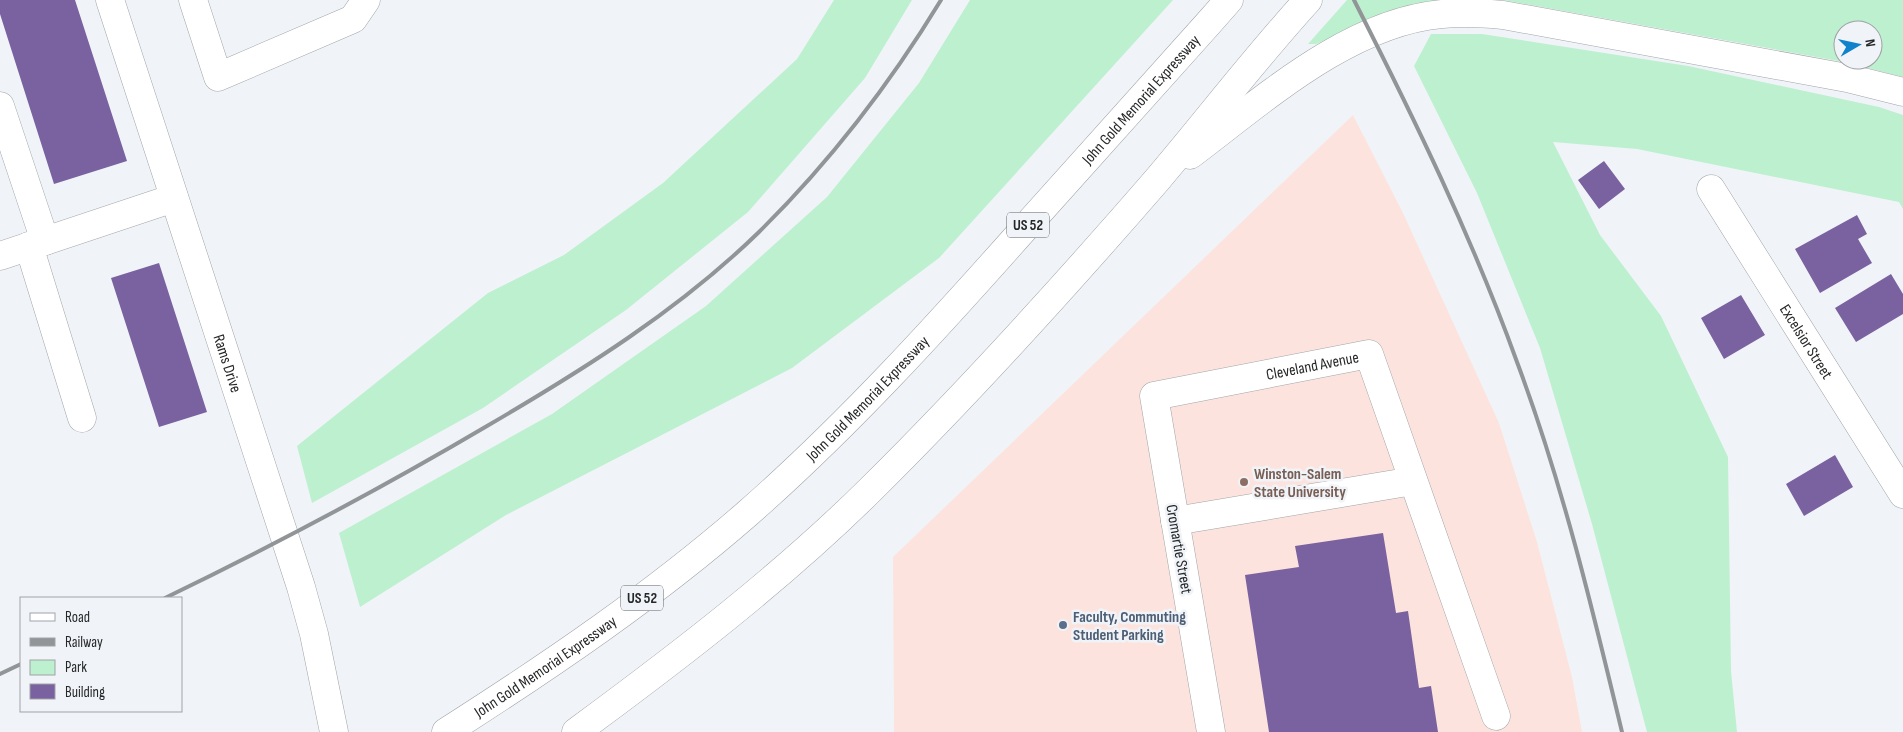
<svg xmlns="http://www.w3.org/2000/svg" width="1903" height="732" font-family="'Sofia Sans Condensed',sans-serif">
<rect width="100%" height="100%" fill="#f0f4f8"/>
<path fill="#fde3dd" d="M1353,115L1403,213L1499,423L1537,542L1572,677L1582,732H894L893,557Z"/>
<path fill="#bdf0cf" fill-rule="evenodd" d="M834,0H912L865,78L748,212L626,310L483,408L312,503L297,446L488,293L564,255L663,183L797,59Z
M970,0H1173L939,258L792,368L506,515L360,607L339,533L552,414L706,306L827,197L919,83Z
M1347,0H1447L1412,4L1316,44H1308Z
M1503,0H1903V77L1844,62ZM1843,30H1873V60H1843Z
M1431,34H1482L1688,66L1879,107L1903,115V209L1899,202L1637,149L1553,142L1600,235L1661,316L1728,457L1731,671L1737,732H1647L1592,524L1540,348L1477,193L1414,66Z"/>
<path fill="#7a619f" d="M0,0H75L127,161L54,184L0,14Z
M1604,161L1625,189L1599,209L1578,180Z
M1857,215L1867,234L1858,239L1872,263L1820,293L1795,249Z
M159,263L207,412L159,427L111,278Z
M1891,274L1903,294V314L1856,342L1835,308Z
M1741,295L1765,335L1724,359L1701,318Z
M1835,455L1853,487L1804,516L1786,484Z
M1383,533L1396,613L1408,611L1419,688L1431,686L1438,732H1269L1245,575L1299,567L1295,546Z"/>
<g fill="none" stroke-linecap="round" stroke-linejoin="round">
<g stroke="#a1a5a8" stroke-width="29">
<g id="minor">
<path d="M193,0L218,77L353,19L366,0"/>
<path d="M0,106L45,241"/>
<path id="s1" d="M1711,189L1903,494"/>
<path d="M29,246L82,418"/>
<path d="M0,256L174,198"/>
<path d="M1175,521L1413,481"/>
<path id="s2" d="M1211,732L1154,396L1369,354L1496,716"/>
</g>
</g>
<g stroke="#a1a5a8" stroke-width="29">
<g id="major">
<path id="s3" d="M110,0L301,587L314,634L334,732"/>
</g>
</g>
<g stroke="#a1a5a8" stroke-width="29">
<g id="highway">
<path d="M1190,155C1262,101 1349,22 1442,14C1462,12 1482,13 1503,15L1847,78L1903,92"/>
<path id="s4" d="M446,732C551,665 654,595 748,513C847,426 936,328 1023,230C1092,153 1161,77 1229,0"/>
<path d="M576,732C678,657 780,579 870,490C970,391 1065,286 1157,180C1208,120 1255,58 1308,0"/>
</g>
</g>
<use href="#minor" stroke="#fff" stroke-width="28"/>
<use href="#major" stroke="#fff" stroke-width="28"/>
<use href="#highway" stroke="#fff" stroke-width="28"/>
<path stroke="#929598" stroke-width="4" d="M1354,0C1414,118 1472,237 1517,362C1562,482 1592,607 1622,732
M165,598C274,545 382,488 487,426C583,370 679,310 759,232C830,162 890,84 941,0
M0,674L21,664"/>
</g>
<circle fill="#8d6e63" stroke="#f0f4f8" stroke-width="2" cx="1244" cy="482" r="5"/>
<circle fill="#5c6f8a" stroke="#f0f4f8" stroke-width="2" cx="1063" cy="625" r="5"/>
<g text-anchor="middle" stroke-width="5" stroke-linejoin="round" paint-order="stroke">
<g fill="#f0f4f8" stroke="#636466" stroke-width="1">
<rect x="1007" y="212.5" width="42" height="25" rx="4"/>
<rect x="621" y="585.5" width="42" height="25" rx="4"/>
</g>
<g font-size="15" font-weight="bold" fill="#262728">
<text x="1028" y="230">US 52</text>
<text x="642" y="603">US 52</text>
</g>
<g font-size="16" fill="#262728" stroke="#f0f4f8">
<text dy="6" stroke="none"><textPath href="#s4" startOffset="944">John Gold Memorial Expressway</textPath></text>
<text dy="6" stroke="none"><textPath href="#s1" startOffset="180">Excelsior Street</textPath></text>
<text dy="6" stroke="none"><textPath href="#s3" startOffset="382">Rams Drive</textPath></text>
<text dy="6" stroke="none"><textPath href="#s2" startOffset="502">Cleveland Avenue</textPath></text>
<text dy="6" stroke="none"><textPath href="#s4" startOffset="539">John Gold Memorial Expressway</textPath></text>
<text transform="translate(1180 549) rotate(80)" y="6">Cromartie Street</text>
<text dy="6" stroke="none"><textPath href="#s4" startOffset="119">John Gold Memorial Expressway</textPath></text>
</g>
<g font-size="16" font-weight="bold" fill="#785e54" stroke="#f0f4f8" text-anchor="start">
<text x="1254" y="479">Winston-Salem<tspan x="1254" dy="18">State University</tspan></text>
</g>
<g font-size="16" font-weight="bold" fill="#4e5e75" stroke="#f0f4f8" text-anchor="start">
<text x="1073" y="622">Faculty, Commuting<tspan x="1073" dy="18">Student Parking</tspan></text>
</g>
</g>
<rect x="20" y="597" width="162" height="115" fill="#f0f4f8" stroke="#9fa2a5"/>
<rect x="30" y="613" width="25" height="8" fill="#ffffff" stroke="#9fa2a5"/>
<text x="65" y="622" font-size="15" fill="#262728">Road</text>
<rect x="30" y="638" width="25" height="8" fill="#929598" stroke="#9fa2a5"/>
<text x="65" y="647" font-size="15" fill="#262728">Railway</text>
<rect x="30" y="660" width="25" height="15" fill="#bdf0cf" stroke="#9fa2a5"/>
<text x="65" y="672" font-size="15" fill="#262728">Park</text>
<rect x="30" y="684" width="25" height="15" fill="#7a619f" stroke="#9fa2a5"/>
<text x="65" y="697" font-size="15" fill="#262728">Building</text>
<g transform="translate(1858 45) rotate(81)"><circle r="24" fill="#f0f4f8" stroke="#9fa2a5"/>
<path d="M0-4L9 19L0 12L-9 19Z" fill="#0f82cb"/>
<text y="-8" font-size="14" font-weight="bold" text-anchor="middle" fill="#262728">N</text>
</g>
</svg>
